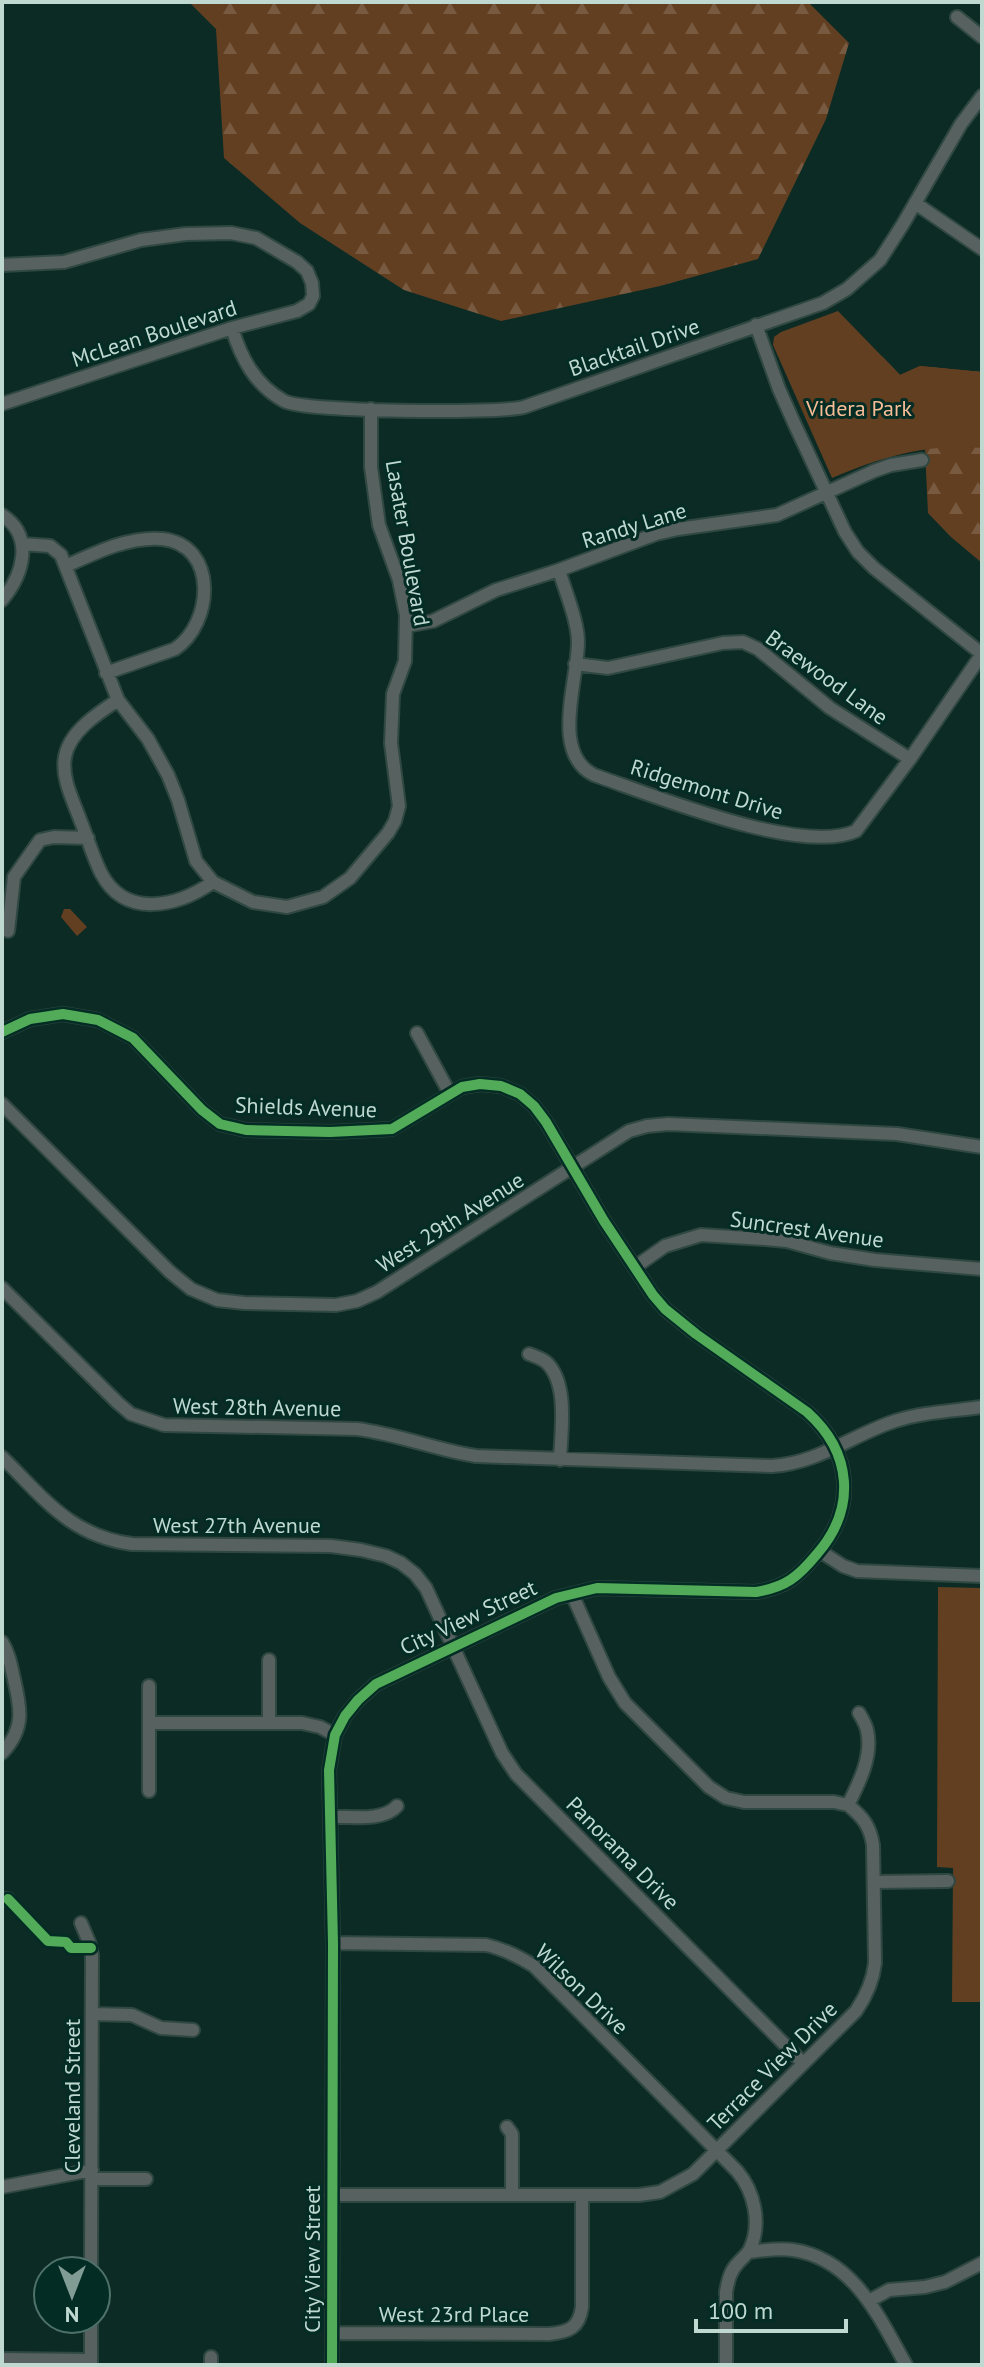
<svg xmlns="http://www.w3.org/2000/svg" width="984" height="2367" font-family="'PT Sans',sans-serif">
<defs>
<pattern id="forest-firs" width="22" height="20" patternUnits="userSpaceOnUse" patternTransform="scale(2)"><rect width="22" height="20" fill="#623f21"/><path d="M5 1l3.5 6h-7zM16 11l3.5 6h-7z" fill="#775a40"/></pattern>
</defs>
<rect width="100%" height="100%" fill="#0d2b25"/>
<path fill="url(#forest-firs)" d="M189,2H808L849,43L826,119L758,259L660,286L501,321L404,290L300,223L224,158L216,29Z
M882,356L900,375L920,366L982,372V563L951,537L928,513L925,449L903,452Z"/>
<path fill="#623f21" d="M838,311L900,375L920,366L982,372V448C928,443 881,457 832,478L773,345L774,337L781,332Z
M64,909H70L87,927L77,936L61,917Z
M938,1587L982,1588V2002H952L953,1868L937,1867Z"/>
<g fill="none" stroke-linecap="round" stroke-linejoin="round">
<g stroke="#304842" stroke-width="16">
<path id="minor" d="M957,17L982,37
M915,203L982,249
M2,265L64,262L141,240L186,234L231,233L256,238L297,262L307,271L312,283L313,296L309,304L297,311L232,328L2,404
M756,325L779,389L795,425L845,532L858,552L874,568L982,654
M232,328C241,358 255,385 284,401C304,412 497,414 524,407L823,303L847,289L880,260L903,224L961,124L982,96
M2,515C34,536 24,574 2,600
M22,544L50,546L61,555L118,700L148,739L168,775L178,800L196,861L213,882L253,902L287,907L323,897L350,878L388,833L395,821L399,806L391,743L393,694L405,661L406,615L399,580L379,525L371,467V409
M66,566C95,553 129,536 162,539C219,545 213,624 175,649L106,673
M559,570C565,591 578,621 578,642C578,681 550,753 594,775C653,795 801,856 856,831L910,759L982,654
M406,626L433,621L496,590L559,570L656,534L678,529L777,515L874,471L891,465L922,460
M575,664L608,668L723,643L743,642L758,649L830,708L910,759
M118,700C98,713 69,732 65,757C61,779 74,802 81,822C88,839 93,857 101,873C125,919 177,907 213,882
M8,931L14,877L40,840L54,837L88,838
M2,1032L30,1019L63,1014L98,1020L133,1038L202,1110L220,1124L246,1130L330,1132L392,1129L462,1087L480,1084L501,1086L520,1094L534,1106L546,1122L604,1221L653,1295L665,1309L696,1334L807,1412C852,1452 857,1508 817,1554C798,1577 786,1587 756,1592L597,1588L556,1598L376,1684L358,1700L345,1716L335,1735L329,1770L333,1943L332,2365
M417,1033L449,1092
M2,1104L170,1272L191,1289L217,1300L244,1303L336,1305L357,1301L377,1292L629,1131L647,1126L668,1124L897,1134L982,1147
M635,1267L665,1246L701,1235L765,1239L787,1241L830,1253L875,1260L982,1269
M2,1288L118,1403L131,1414L164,1425L357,1429C398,1434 436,1450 476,1456L772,1466C819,1463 852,1435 895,1421C923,1412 953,1411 982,1407
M529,1354C534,1356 541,1358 546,1362C569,1383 561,1432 560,1460
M2,1457C44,1498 70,1536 132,1544L331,1546L361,1550L386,1556L401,1563L415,1574L426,1588L502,1753L516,1774L803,2063
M820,1551L843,1566L857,1571L982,1576
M572,1594L609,1677L625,1703L709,1787L726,1798L744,1802H834L848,1805C859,1783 873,1756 867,1730C866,1725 862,1718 859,1713
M2,1642C9,1653 11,1666 14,1679C21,1709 25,1729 2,1753
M269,1660V1723
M149,1686V1791
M150,1723H302L320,1727L335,1735
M330,1817C350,1816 383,1822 397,1806
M874,1882L948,1881
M2,1899H8
M81,1923L89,1942L92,1955L91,2271
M333,1943L486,1945C504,1949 518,1956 534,1966L737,2171C754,2191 762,2223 750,2249C748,2254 742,2258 738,2263C730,2271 728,2281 726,2292V2365
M92,2014L132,2015L161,2028L193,2030
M507,2127L512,2134V2194
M92,2179H146
M2,2187L92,2170
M332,2195H639L660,2192L693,2174L856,2011C867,1995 873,1981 875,1963L873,1845C870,1826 863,1817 848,1805
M749,2252C764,2250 779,2248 793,2250C854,2259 879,2317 906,2365
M869,2301L889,2290L925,2287L945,2282L982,2263
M332,2333L549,2334C569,2332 579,2328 582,2307V2195
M211,2357V2365
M2,2359L91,2360
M91,2365V2319"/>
</g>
<use href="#minor" stroke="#57615f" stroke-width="12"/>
<g stroke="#032c24" stroke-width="15">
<path id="cycleway" d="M2,1032L30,1019L63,1014L98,1020L133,1038L202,1110L220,1124L246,1130L330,1132L392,1129L462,1087L480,1084L501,1086L520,1094L534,1106L546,1122L604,1221L653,1295L665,1309L696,1334L807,1412C852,1452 857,1508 817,1554C798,1577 786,1587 756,1592L597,1588L556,1598L376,1684L358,1700L345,1716L335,1735L329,1770L333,1943L332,2365
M8,1899L48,1941L66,1942L71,1948H91"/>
</g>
<use href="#cycleway" stroke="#51ab58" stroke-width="10"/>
</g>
<g text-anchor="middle" stroke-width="6" stroke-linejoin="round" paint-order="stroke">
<g font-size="22" fill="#bfd9d1" stroke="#032c24">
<text transform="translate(154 333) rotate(-18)" y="8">McLean Boulevard</text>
<text transform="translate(634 347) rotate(-19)" y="8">Blacktail Drive</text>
<text transform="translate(634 525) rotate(-17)" y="8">Randy Lane</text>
<text transform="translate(408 543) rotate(80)" y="8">Lasater Boulevard</text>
<text transform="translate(827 677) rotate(36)" y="8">Braewood Lane</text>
<text transform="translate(707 789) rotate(17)" y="8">Ridgemont Drive</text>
<text transform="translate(306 1107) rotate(2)" y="8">Shields Avenue</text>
<text transform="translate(450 1222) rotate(-32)" y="8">West 29th Avenue</text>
<text transform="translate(807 1229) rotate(8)" y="8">Suncrest Avenue</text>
<text transform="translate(257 1407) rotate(1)" y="8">West 28th Avenue</text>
<text x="237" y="1533">West 27th Avenue</text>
<text transform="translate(468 1617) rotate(-25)" y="8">City View Street</text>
<text transform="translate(623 1853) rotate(45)" y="8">Panorama Drive</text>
<text transform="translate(582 1989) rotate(44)" y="8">Wilson Drive</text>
<text transform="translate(772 2066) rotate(-45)" y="8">Terrace View Drive</text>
<text transform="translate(72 2096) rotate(-90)" y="8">Cleveland Street</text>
<text transform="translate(312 2259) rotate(-90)" y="8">City View Street</text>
<text x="454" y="2322">West 23rd Place</text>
</g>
<g font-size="22" fill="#f6bd96" stroke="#032c24">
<text x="859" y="416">Videra Park</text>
</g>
</g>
<rect width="984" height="2367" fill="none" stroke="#bfd9d1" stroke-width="8"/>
<g transform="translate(72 2295) rotate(180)"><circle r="38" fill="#032c24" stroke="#4e7169" stroke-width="2"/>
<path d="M0-6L14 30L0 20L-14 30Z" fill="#819c95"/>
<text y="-12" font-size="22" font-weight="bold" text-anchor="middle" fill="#bfd9d1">N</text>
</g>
<path d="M696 2319v12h150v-12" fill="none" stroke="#bfd9d1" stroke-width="4"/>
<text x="708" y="2319" font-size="24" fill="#bfd9d1" stroke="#032c24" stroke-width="6" paint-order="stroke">100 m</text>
</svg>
